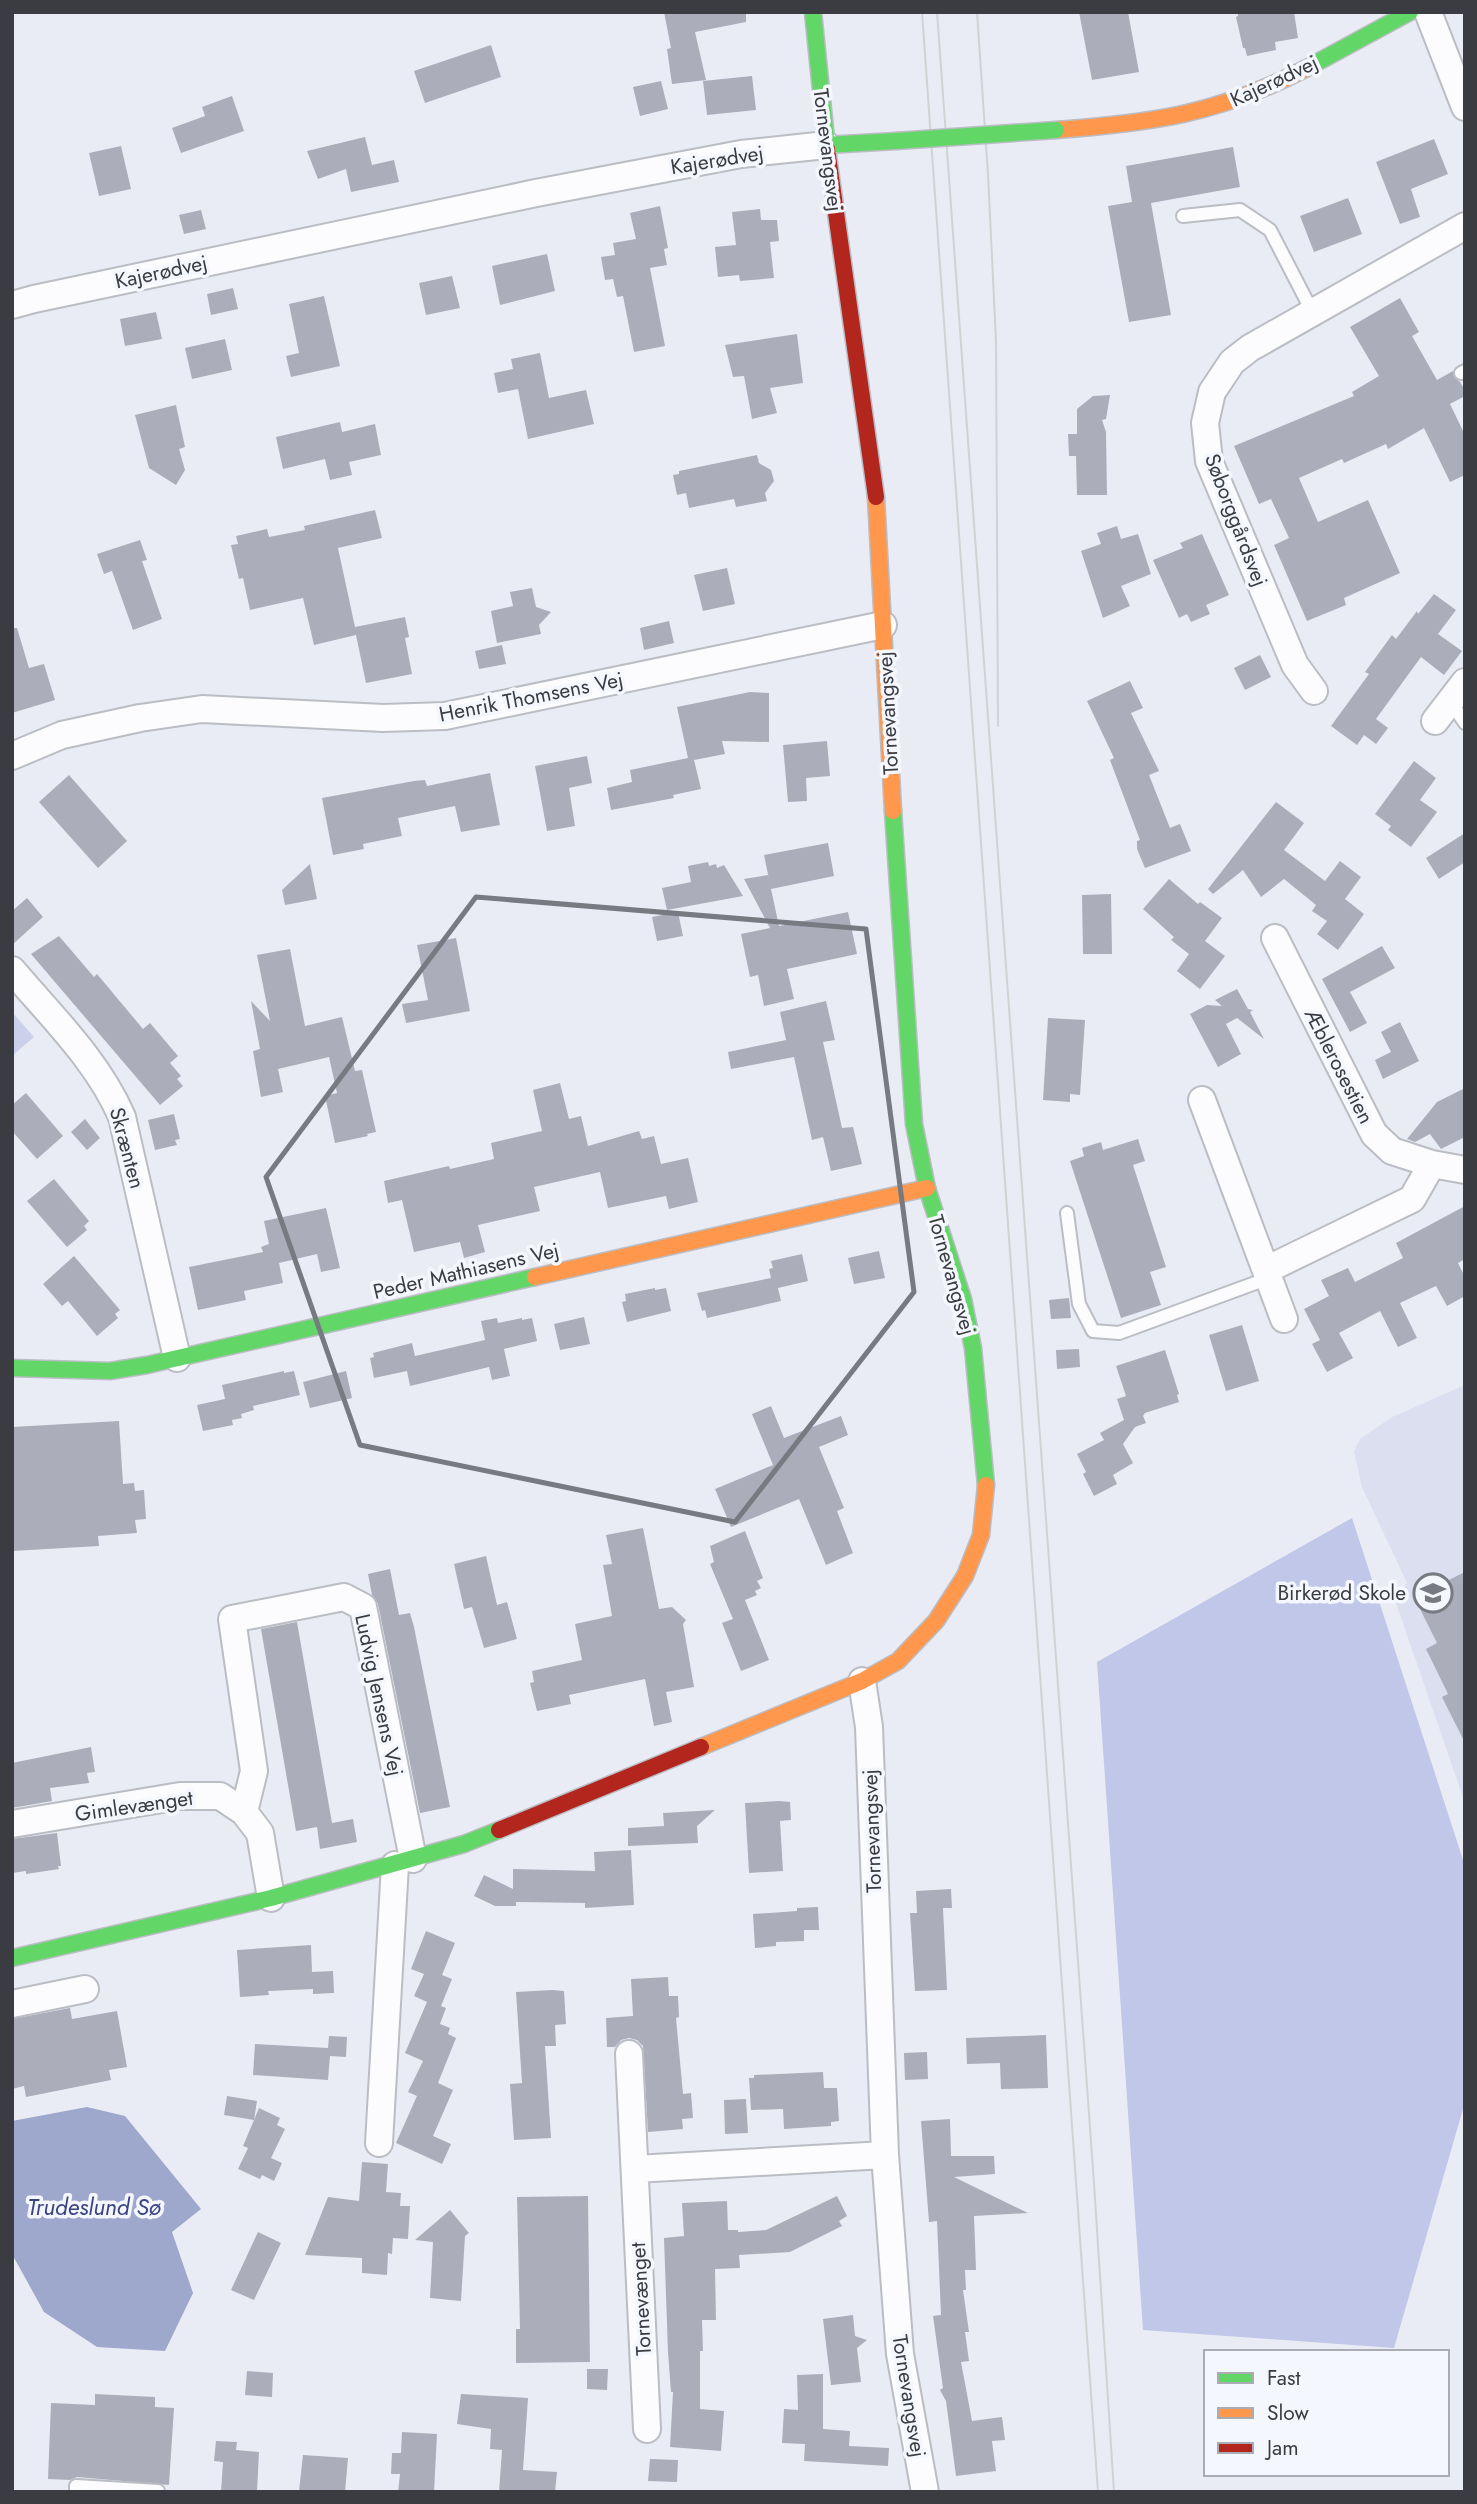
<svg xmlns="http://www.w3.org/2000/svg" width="1477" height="2504" font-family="Jost,sans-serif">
<rect width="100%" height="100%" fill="#eaecf5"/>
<path fill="#dbdff0" d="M1465,1385V1803L1396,1603L1407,1583L1362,1487L1354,1452L1360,1439L1392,1417Z"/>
<path fill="#cbd1ea" d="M12,1012L34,1037L12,1056Z"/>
<path fill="#c0c7e8" d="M1352,1518L1465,1866V2102L1394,2348L1143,2330L1097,1662Z"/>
<path fill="#9ea7cc" d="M87,2107L125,2116L201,2209L172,2232L193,2293L165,2351L97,2347L44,2312L12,2254V2121Z"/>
<path fill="#abadbb" d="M664,12H746V22L695,32L706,80L672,84L667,49L671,48Z
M1079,12H1128L1139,72L1092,80Z
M1238,12H1294L1298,38L1275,42L1276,50L1247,56L1245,48H1243L1236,17L1238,16Z
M491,45L501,77L425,103L414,71Z
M752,76L756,110L707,115L703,81Z
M661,81L668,109L640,116L633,87Z
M232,96L244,131L181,153L172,128L205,116L202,107Z
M365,137L372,165L394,160L399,182L351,192L346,169L318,179L307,151Z
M1434,139L1448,174L1411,189L1420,217L1400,224L1376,162Z
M121,146L131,189L99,196L89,153Z
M1233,147L1240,187L1151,203L1171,315L1129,322L1108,206L1132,202L1126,166Z
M1348,198L1362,234L1314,252L1300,216Z
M660,206L668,248L664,249L667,265L650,268L665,346L634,352L623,296L617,297L613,279L605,280L601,257L615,255L613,243L636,239L630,213Z
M760,209L761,220H777L779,241L770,242L774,278L740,281L739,275L718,277L715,247L736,245L732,212Z
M201,210L206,229L184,234L179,215Z
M547,254L555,291L500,305L492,266Z
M452,276L460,308L426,315L419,283Z
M233,288L238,309L211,315L207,294Z
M324,296L340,366L291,377L286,356L299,353L289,304Z
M1400,298L1419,332L1412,336L1437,380L1453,371L1454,377L1460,382L1465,390V396L1450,404L1465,435V475L1450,482L1424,428L1388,449L1386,444L1344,463L1342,459L1299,478L1318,522L1368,500L1400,573L1344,598L1346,605L1307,621L1274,545L1289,538L1271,499L1259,504L1234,446L1354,396L1352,392L1379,376L1350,327Z
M156,312L162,339L125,346L120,319Z
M797,334L803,383L770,388L777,413L752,419L744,376L733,377L725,345Z
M225,339L232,370L192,379L185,348Z
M540,353L549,398L586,390L594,424L528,439L518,389L498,393L494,373L513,369L511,359Z
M1110,395L1106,419L1102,420L1106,432L1107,495H1077L1076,456H1069L1068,434H1077V409L1093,396Z
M176,405L185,447L179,449L185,470L176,485L149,468L135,415Z
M340,422L342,432L375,424L381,455L349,462L352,475L330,480L325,459L283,469L276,437Z
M757,455L759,463L771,470L774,481L765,493L767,501L736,507L734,499L689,508L686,493L677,495L673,475L679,474V471Z
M375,510L382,538L338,548L355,627L405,617L409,637L405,638L412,674L366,683L356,635L314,645L303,598L250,610L243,578L239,579L231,545L238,544L236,536L267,529L269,537L305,530L304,526Z
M1117,526L1121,539L1138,534L1151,574L1121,586L1130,606L1103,618L1081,551L1101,544L1097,533Z
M1202,534L1229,595L1206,605L1210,614L1191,622L1187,614L1179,618L1153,560L1183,548L1180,543Z
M140,540L147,560L142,561L162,619L133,630L112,571L104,574L97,554Z
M727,568L735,604L703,611L694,575Z
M532,588L536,607L551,612L539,625L541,634L497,643L491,611L513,606L510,592Z
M1434,594L1456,610L1438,634L1462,651L1444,675L1421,657L1376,719L1388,728L1376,744L1364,735L1357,745L1331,726L1369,674L1365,672L1392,635L1396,639L1417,611L1418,614Z
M669,621L674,643L644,650L640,628Z
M12,628H17L29,668L44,664L55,700L12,713Z
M502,645L506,664L479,669L475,651Z
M1260,655L1271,677L1245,690L1234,668Z
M1130,681L1143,708L1131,713L1159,771L1149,775L1170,828L1180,824L1191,851L1145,868L1137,849V841L1140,840L1110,760L1114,758L1087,701Z
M750,692L769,693V742L722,741L725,754L694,760L701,789L673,795L674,798L611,810L607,788L632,782L630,770L688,758L677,707Z
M827,741L830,776L806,778L807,801L788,802L783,745Z
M587,756L592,783L569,788L575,826L547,831L535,766Z
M1414,761L1436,778L1420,800L1437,812L1411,847L1388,830L1391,826L1375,814Z
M490,773L500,825L461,832L455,806L398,818L402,836L363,844L364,849L333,855L322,798L414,781L425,780L427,786Z
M69,775L127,841L98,868L39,802Z
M1276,802L1304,823L1284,850L1325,881L1340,861L1361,877L1345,899L1364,914L1338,950L1317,934L1327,921L1312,911L1316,905L1284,879L1261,897L1243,870L1213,894L1208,889Z
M1465,833V862L1439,879L1426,858Z
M828,843L834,876L771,889L779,926L848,912L857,954L787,969L794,999L764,1006L758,975L750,977L741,934L770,928L744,879L768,875L770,884L764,855Z
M708,862L709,866L716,864L717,868L724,865L743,896L667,910L662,888L691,882L688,866Z
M310,864L317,899L285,905L282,890Z
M1169,879L1198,904L1200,902L1222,918L1205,941L1225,956L1200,989L1177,971L1189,954L1171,940L1174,937L1143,909Z
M1111,894L1112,954H1083L1082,895Z
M27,898L43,917L12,945V911Z
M678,912L683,936L657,941L652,917Z
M59,936L94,977L97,974L143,1029L150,1023L178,1056L170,1063L181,1076L177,1079L183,1086L160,1105L31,954Z
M456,938L470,1011L406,1023L402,1004L428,1000L417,945Z
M1382,946L1395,968L1350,992L1367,1023L1350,1032L1322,979Z
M290,949L305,1026L342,1017L355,1071L362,1070L376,1132L367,1134L368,1136L335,1143L325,1096L337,1093L329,1057L278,1069L283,1092L261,1097L253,1051L260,1049L251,1001L270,1021L257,955Z
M1237,989L1248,1009L1253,1010L1250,1012L1264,1039L1237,1018L1226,1024L1241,1054L1218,1067L1190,1014L1207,1005L1222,1006L1215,1000Z
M826,1001L835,1040L823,1042L842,1128L853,1127L862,1164L831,1171L823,1137L812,1140L794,1057L731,1069L728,1052L786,1040L780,1012Z
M1048,1018L1085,1020L1080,1095L1070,1094V1102L1043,1100Z
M1400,1022L1419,1061L1383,1079L1375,1060L1391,1052L1381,1032Z
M560,1083L569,1119L581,1116L588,1146L639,1131L642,1139L654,1136L661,1164L688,1158L698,1202L669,1209L666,1196L608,1208L600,1172L534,1187L540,1211L478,1225L485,1252L464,1258L460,1242L414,1252L402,1200L388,1203L384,1181L449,1166L450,1169L494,1159L491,1143L542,1131L533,1090Z
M1465,1088V1137L1441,1149L1430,1134L1415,1142L1407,1139L1437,1102Z
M26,1093L63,1136L37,1159L12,1131V1105Z
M174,1114L180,1139L175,1140L177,1145L155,1150L148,1120Z
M85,1119L100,1138L87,1150L71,1132Z
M1138,1139L1145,1161L1133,1165L1166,1267L1150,1272L1161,1305L1121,1318L1070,1161L1084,1156L1082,1148L1101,1142L1103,1150Z
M54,1179L89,1221L84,1226L87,1230L67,1247L27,1201Z
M1465,1206V1259L1458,1263L1465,1277V1296L1447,1306L1436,1286L1400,1303L1417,1338L1398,1347L1380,1311L1339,1333L1353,1358L1327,1372L1312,1344L1320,1340L1304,1309L1329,1296L1321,1280L1348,1268L1355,1282L1403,1258L1396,1243Z
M326,1208L340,1268L321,1272L317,1254L279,1263L283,1283L244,1291L246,1300L198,1310L189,1267L263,1252L261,1247L269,1244L264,1221Z
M879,1251L885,1278L854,1284L848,1258Z
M802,1254L808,1281L778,1288L781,1301L707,1318L705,1310L702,1311L697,1293L771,1278L769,1269L773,1268L771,1261Z
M74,1256L120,1310L115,1314L118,1318L97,1336L68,1301L62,1306L43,1284Z
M655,1288V1290L666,1288L671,1311L627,1322L622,1302L626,1301L625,1294Z
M1069,1298L1071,1318L1051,1319L1049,1300Z
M584,1317L590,1344L560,1350L554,1324Z
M497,1318L498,1323L522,1318V1320L532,1318L537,1341L504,1349L510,1376L492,1380L489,1367L410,1386L407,1371L374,1378L370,1358L374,1357L373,1353L412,1343L415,1356L485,1340L481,1321Z
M1242,1325L1259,1381L1226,1391L1209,1335Z
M1079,1349L1080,1367L1057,1369L1056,1350Z
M1165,1350L1179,1394L1177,1395L1179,1402L1145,1413L1143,1416L1146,1423L1135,1427L1123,1444L1133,1463L1113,1475L1117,1484L1094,1496L1083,1474L1086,1472L1077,1454L1104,1440L1100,1433L1124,1420L1117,1399L1126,1396L1116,1366Z
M284,1371V1373L294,1371L300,1395L253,1406L254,1410L241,1414L242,1418L232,1420L233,1425L203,1431L197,1405L225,1399L222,1385Z
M346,1371L352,1398L310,1408L303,1382Z
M771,1406L784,1438L841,1416L848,1435L819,1447L844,1508L837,1511L853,1553L826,1565L799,1499L731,1527L715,1489L773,1465L752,1414Z
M119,1421L123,1484L134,1483L135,1491L144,1490L146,1519L135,1520L137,1533L98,1536L99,1546L12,1551V1427Z
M643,1528L659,1609L672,1607L686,1620L683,1624L694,1687L666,1692L672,1722L654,1726L645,1679L569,1695L571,1704L537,1711L530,1683L534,1682L532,1671L582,1660L575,1624L612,1616L603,1565L612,1564L606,1535Z
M745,1531L763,1578L757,1581L761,1588L755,1591L757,1595L745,1600L769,1660L741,1671L722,1623L733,1619L710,1564L714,1562L710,1546Z
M486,1556L497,1605L507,1602L517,1639L484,1648L472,1607L464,1609L454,1564Z
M390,1569L399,1615L410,1613L414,1627L450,1807L420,1813L378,1604L372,1595L368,1574Z
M1465,1572V1743L1442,1697L1448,1694L1426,1649L1437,1643L1414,1597Z
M297,1622L332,1823L353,1819L357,1842L320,1849L317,1827L296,1831L261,1629Z
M91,1747L95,1772L87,1773L89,1783L50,1788L52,1801L12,1808V1763Z
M779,1801L790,1802L791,1820L780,1821L783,1871L749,1873L745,1803Z
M715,1810L697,1826L698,1843L628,1846V1828L664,1826L663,1813Z
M57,1833L61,1866H58L59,1869L26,1874V1871L12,1873V1839Z
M631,1850L634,1905L585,1908V1903L516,1902V1906H495L474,1896L484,1875L513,1889V1869L595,1871L594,1852Z
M951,1889L952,1908H943L947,1990L915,1991L910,1913H917L916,1891Z
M818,1907L819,1930H804V1941L776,1942V1946L755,1948L753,1914L797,1911V1908Z
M426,1931L455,1943L442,1975L452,1979L441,2006L446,2008L440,2024L450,2028L448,2034L456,2038L438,2083L453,2090L433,2136L451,2144L442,2164L396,2143L417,2096L408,2092L423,2061L405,2053L427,2002L414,1996L424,1974L411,1969Z
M311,1945L312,1972L333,1971L334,1993L313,1994V1989L268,1991L269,1995L240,1997L237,1950Z
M668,1977L669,1996H678L679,2017L676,2018L683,2094L691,2093L693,2118L682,2119L683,2129L648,2132L643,2046L637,2040L629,2038L621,2040L615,2047H607L606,2018L633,2016L631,1979Z
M552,1990L564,1991L566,2024L555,2025L556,2046H545L551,2138L514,2140L510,2084L522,2083L516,1992Z
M70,2008L72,2019L117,2011L127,2067L109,2070L111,2080L26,2097L24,2086L12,2089V2019Z
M1046,2035L1048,2088L1001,2089L1000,2063L967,2064L966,2038Z
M329,2036L347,2037L346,2057L330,2056L328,2080L253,2075L255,2044L328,2048Z
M927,2052L928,2079L905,2080L904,2053Z
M823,2072L824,2088H837L839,2121L831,2122V2126L784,2129L783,2109L751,2110L749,2078H754V2075Z
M227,2096L257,2101L254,2120L224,2115Z
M746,2099L748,2133L725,2134L724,2100Z
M259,2108L280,2118L277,2125L285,2129L271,2158L282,2163L274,2181L262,2175L260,2179L238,2169L248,2148L243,2146Z
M950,2119L951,2156H994L995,2174L954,2177L1028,2213L974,2216L976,2270H965L966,2290H963L969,2332H965L969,2361L961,2362L972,2421L1002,2417L1005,2440L992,2441L996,2471L956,2476L946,2401L940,2390L943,2388L933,2316L941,2315L937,2221L929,2222L921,2121Z
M362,2162L388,2164L386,2192L401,2193L400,2206H410L408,2239L393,2238L392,2254L388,2253L387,2275L362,2273V2258L305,2255L328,2197L359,2201Z
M588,2196L590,2362L516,2363V2329H520L517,2197Z
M837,2196L847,2216L839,2221L842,2226L790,2252L739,2255L740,2268L715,2269L716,2320H702L703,2351H700V2409L724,2411L721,2451L670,2447L673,2392H671L668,2352L664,2238L684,2236L682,2203L727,2201L728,2230H738V2232L766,2230Z
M450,2210L469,2233L465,2236L461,2301L430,2298L433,2242L415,2240Z
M258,2232L281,2243L254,2300L231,2290Z
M853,2315L855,2336L867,2340L857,2348L861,2382L831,2385L823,2319Z
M587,2369H608L607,2390L587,2389Z
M247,2371L273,2373L272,2397L245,2395Z
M823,2374V2429L850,2431L849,2446L889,2448L888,2466L804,2461L805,2444L782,2443L784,2409L798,2410L797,2375Z
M95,2394L155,2397V2407L174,2408L169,2485L77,2477L70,2480L48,2479L51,2403L95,2405Z
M461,2394L528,2398L523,2470L557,2472L555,2492H499L502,2450L490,2449L491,2429L457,2424Z
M402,2432L437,2434L434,2492H398L400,2474H391L392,2453H401Z
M216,2441L237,2442L236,2450L259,2452L257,2492H221L223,2462L214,2461Z
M303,2455L348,2458L345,2492L299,2491Z
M650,2459L678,2460L677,2482L648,2481Z"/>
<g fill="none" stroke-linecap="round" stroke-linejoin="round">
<g stroke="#bbbdc4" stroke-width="16">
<path id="lane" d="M1183,216L1240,210L1270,230L1313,313
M1461,373L1465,371
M1450,701L1465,723
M1067,1213L1079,1304L1093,1331L1119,1333L1269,1278
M76,2492V2486L158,2491"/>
</g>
<g stroke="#bbbdc4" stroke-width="30">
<path id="street" d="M1428,12L1465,107
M12,305L34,299L536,193L741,154L826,145
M1314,691L1295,665L1209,461L1205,423L1212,392L1232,362L1250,348L1465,226
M1435,721L1465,682
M12,756L62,735L140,718L202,709L383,718L445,716L883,625
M1275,938L1374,1134L1392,1151L1432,1164L1465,1170
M12,970C51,1016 98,1061 122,1117L177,1358
M1202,1100L1284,1319
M1266,1270L1412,1199L1432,1164
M862,1681L869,1727L885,2155L900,2354L925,2492
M244,1812L254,1771L232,1619L344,1597L363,1607L413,1859
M12,1824L180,1796H220L244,1812L260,1833L271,1898
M12,2004L85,1989
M629,2054L647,2429
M379,2143L395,1865
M635,2169L885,2155"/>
</g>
<g stroke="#bbbdc4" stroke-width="19">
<path id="fast" d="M813,12L827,149
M1305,69L1410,12
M826,145L896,141
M893,811L914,1124L927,1188L963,1299L973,1348L986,1485
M12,1368L110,1371L147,1365L535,1277
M12,1958L271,1898L464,1844L499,1830"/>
</g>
<g stroke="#bbbdc4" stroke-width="19">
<path id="slow" d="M1056,130C1152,123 1218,114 1305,69
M876,497L893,811
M535,1277L927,1188
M701,1747L862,1681L898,1661L936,1621L965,1576L981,1535L986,1485"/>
</g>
<g stroke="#bbbdc4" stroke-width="19">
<path id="jam" d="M827,149L876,497
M499,1830L701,1747"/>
</g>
<use href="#lane" stroke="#fcfcfe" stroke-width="12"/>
<use href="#street" stroke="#fcfcfe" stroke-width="26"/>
<use href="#fast" stroke="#63d668" stroke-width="16"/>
<use href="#slow" stroke="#ff974d" stroke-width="16"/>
<use href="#jam" stroke="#b3261e" stroke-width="16"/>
<path stroke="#d1d2d4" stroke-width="2" d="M922,12L1098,2492
M937,12L1094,2183L1114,2492
M977,12L988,174L996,341L998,726"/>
<g stroke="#bbbdc4" stroke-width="19" stroke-linecap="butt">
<path id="fast-bridge" d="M896,141L1056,130"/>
</g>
<use href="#fast-bridge" stroke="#63d668" stroke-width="16"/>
</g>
<path fill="none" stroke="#787a81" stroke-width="5" stroke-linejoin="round" d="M476,897L866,929L914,1292L735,1522L360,1445L266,1177Z"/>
<defs>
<g id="school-ring" transform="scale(2.0125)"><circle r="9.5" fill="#f5f7fe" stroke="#787a81" stroke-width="1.5"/><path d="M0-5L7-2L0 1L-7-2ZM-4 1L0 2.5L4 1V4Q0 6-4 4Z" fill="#787a81"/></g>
</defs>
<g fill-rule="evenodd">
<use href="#school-ring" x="1433" y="1593"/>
</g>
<g text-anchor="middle" stroke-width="7" stroke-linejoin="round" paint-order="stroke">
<g font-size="21" fill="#3a3c42" stroke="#f5f7fe">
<text transform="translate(1274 81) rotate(-25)" y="7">Kajerødvej</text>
<text transform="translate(828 150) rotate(83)" y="7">Tornevangsvej</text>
<text transform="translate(717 160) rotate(-9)" y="7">Kajerødvej</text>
<text transform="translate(161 272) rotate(-12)" y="7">Kajerødvej</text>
<text transform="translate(1236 520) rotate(69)" y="7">Søborggårdsvej</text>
<text transform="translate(531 697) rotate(-11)" y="7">Henrik Thomsens Vej</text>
<text transform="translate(888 713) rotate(-93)" y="7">Tornevangsvej</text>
<text transform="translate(1339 1066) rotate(63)" y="7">Æblerosestien</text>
<text transform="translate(127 1148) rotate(75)" y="7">Skrænten</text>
<text transform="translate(466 1271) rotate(-13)" y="7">Peder Mathiasens Vej</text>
<text transform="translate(952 1275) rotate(74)" y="7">Tornevangsvej</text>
<text transform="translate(379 1695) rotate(78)" y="7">Ludvig Jensens Vej</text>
<text transform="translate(134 1806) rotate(-8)" y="7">Gimlevænget</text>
<text transform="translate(872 1831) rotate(-92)" y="7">Tornevangsvej</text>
<text transform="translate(641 2299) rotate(-93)" y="7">Tornevænget</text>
<text transform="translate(909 2396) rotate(81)" y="7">Tornevangsvej</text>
</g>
<g font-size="21" fill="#3a3c42" stroke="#f5f7fe" text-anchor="end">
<text x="1406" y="1600">Birkerød Skole</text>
</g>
<g font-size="23" font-style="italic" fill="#3a4383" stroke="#f5f7fe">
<text x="94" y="2215">Trudeslund Sø</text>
</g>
</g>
<rect width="1477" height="2504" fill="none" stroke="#3a3c42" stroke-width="28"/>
<rect x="1204" y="2350" width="245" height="126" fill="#f5f7fe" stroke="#aaacb3" stroke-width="2"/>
<rect x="1218" y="2373" width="35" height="10" fill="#63d668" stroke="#aaacb3" stroke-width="2"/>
<text x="1267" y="2385" font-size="21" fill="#3a3c42">Fast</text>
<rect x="1218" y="2408" width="35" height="10" fill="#ff974d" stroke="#aaacb3" stroke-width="2"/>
<text x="1267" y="2420" font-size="21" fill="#3a3c42">Slow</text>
<rect x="1218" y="2443" width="35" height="10" fill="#b3261e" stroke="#aaacb3" stroke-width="2"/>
<text x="1267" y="2455" font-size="21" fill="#3a3c42">Jam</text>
</svg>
